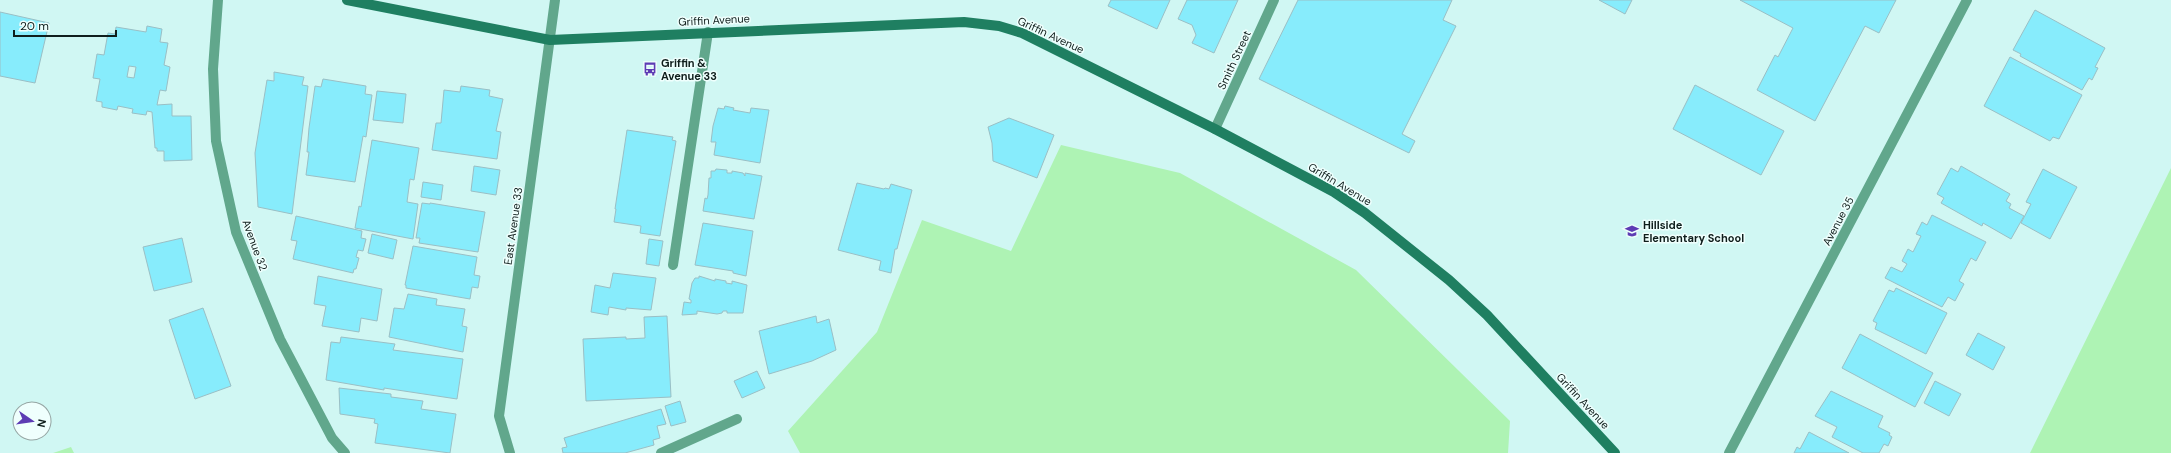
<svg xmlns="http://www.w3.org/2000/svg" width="2171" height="453" font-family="'DM Sans',sans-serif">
<rect width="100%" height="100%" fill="#d0f7f3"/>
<path fill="#aef3b4" d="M1061,145L1180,173L1356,270L1510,421L1508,453H800L788,431L877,332L922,220L1011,251Z
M2171,168V453H2030Z
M71,447L74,453H53Z"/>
<path fill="#87ecfc" stroke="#9abfc5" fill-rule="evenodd" d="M1111,0H1170L1157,29L1108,6Z
M1187,0H1238L1214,53L1192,43L1196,35L1192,25L1178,19Z
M1298,0H1452L1443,20L1456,26L1402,134L1415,141L1409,153L1259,79Z
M1599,0H1632L1625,14Z
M1740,0H1896L1879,33L1865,26L1815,121L1757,90L1775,55L1778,57L1793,28Z
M2035,10L2105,48L2095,67L2098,68L2092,80L2089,78L2082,90L2020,56L2021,54L2013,50Z
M0,12L49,23L35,83L0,76Z
M147,26L162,29L160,42L168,43L164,65L170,67L166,91L160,90L157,105L172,104V116H191L192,160L164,161V151H157V148H155L152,112L147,111L146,115L132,113L133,109L118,106L117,110L102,107V102L96,101L100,79L93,78L97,54L104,55L108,33L115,34L116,27L146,32ZM129,66L136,67L134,78L127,77Z
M2010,57L2082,95L2059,139L2053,137L2050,141L1984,106Z
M274,72L304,77L302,85L308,86L292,214L258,207L255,153L267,80L274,81Z
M323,79L366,86L365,94L372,95L366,137L363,136L355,182L306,175L309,152H307L309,128L315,86L321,87Z
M1695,85L1784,131L1761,175L1673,129Z
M461,86L490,90L489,96L503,99L496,131L501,132L497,159L432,150L436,123H441L444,90L460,92Z
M377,91L406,94L403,123L373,120Z
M725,106L734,108L733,110L750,113L751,108L769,110L760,163L714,155L716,142H711L713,126L718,108L724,109Z
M1009,118L1054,135L1037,178L993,161L992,143L988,127Z
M627,130L673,137L672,140L676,141L660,236L640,233L641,226L614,222L616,209H615Z
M372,140L419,148L414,180L410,179L407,202L418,204L413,239L355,228L359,206L361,207Z
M474,166L500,170L496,195L471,191Z
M1961,166L2010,194L2006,201L2011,204L2009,208L2024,216L2011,239L1983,223L1982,226L1941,203L1944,198L1937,194L1951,168L1958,172Z
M716,169L727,170V173H732V171L743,173L745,176V173L762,176L754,219L703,211L705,198L707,199L708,195L709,178H711V171H715Z
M2043,169L2077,187L2050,239L2021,223L2031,204L2026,202Z
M423,182L443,185L441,200L421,197Z
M857,183L884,189L885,188L889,189L891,184L912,190L897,249H895L891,273L879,270L881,261L838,250Z
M422,203L430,204V203L485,212L478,252L419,243L420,238H416Z
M1932,215L1986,242L1976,261L1971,258L1959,281L1964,284L1955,301L1948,297L1942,307L1885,278L1891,267L1902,272L1907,264L1902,261L1908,249L1913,252L1921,236L1916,234L1922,222L1927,225Z
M296,216L362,231L361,238L366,239L363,251L358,250L356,257L359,258L356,269H354L353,273L293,259L297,241L291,240Z
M703,223L753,231L746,276L733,273V271L695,265Z
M372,234L397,240L393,259L368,253Z
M182,238L192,282L154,291L143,247Z
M649,239L663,241L659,266L646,264Z
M413,246L477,257L474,275L480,276L478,288L472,287L470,299L406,288V285H405Z
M613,273L656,278L651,310L626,308V310L609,307L608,315L591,312L595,285L610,288Z
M318,276L382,289L377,321L361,318L359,332L322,326L326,306L314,304Z
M699,276L715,281V279L726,281V283L732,284V281L747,285L743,313H727V311H723L722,313L717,314L697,311V314L682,315L684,302L691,303V300L689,299L692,283L695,278H699Z
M1896,288L1947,313L1926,354L1875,329L1877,323L1873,321L1889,290L1894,292Z
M408,294L437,299L436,305L465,309L462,326L467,327L463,352L389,337L394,308L404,309Z
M203,308L231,386L195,399L169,320Z
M667,316L671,397L586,401L583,339L626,337V339L645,338L644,317Z
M816,316L817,323L829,319L836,350L812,361L769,374L759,331Z
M1978,333L2005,347L1993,370L1966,355Z
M1860,334L1933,373L1915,407L1842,368Z
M341,337L395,344L393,350L463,359L457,399L384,388V390L326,380L331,342L340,343Z
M757,371L765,388L742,398L734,381Z
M1935,381L1961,394L1949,416L1924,403Z
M339,388L391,394V397L423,401L421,409L456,414L450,453L375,443L378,424L374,423L375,419L340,414Z
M1831,391L1883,416L1878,427L1890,433L1889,435L1892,437L1888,446L1884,444L1879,453H1863L1832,437L1837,427L1815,416Z
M680,401L686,422L671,426L665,406Z
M661,409L666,424L657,426L660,438L653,440L654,445L625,453H563L562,448L567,447L564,438Z
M1809,432L1849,453H1794L1797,447L1800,449Z"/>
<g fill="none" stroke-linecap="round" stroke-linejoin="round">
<path stroke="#61a78c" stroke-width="10" d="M673,265L708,32"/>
<path stroke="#61a78c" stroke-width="10" d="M218,0L213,69L216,141L236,232L280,339L332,438L345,453
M1215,129L1274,0
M510,453L499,416L555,0
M661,453L737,419
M1729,453L1967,0"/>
<path stroke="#1f7f61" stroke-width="10" d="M347,0L550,40L964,22L999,26L1022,33L1215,129L1334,192L1365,213L1449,280L1487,315L1615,453"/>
</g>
<defs>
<g id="bus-bare" transform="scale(1.08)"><path d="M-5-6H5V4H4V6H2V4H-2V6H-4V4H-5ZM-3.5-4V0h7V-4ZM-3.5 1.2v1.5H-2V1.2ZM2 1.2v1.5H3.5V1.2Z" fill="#5d3cb4" stroke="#effffd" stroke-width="2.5" paint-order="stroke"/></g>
<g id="school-bare" transform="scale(1.08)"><path d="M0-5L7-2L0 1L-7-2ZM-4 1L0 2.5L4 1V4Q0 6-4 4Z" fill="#5d3cb4" stroke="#effffd" stroke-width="2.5" paint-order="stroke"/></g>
</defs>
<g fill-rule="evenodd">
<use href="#bus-bare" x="650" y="69"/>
<use href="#school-bare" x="1632" y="231"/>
</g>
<g text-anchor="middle" stroke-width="3" stroke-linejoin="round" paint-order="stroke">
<g font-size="11" fill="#0f1e1c" stroke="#effffd">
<text transform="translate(714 20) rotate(-3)" y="4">Griffin Avenue</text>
<text transform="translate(1051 35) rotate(25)" y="4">Griffin Avenue</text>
<text transform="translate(1234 60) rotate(-65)" y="4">Smith Street</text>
<text transform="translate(1340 184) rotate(31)" y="4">Griffin Avenue</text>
<text transform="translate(1838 221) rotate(-62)" y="4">Avenue 35</text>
<text transform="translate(513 226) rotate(-82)" y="4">East Avenue 33</text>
<text transform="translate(255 245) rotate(70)" y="4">Avenue 32</text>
<text transform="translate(1583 401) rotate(47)" y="4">Griffin Avenue</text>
</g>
<g font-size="11" font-weight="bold" fill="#0f1e1c" stroke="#effffd" text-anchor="start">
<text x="661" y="67">Griffin &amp;<tspan x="661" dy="13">Avenue 33</tspan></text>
<text x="1643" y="229">Hillside<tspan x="1643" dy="13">Elementary School</tspan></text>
</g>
</g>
<g transform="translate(32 421) rotate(103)"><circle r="19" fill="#effffd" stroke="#95a5a3"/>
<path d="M0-3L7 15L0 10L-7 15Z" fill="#5d3cb4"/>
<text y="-6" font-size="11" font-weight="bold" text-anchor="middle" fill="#0f1e1c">N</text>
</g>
<path d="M14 30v6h102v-6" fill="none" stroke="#0f1e1c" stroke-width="2"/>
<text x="20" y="30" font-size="12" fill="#0f1e1c" stroke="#effffd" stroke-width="3" paint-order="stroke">20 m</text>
</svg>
